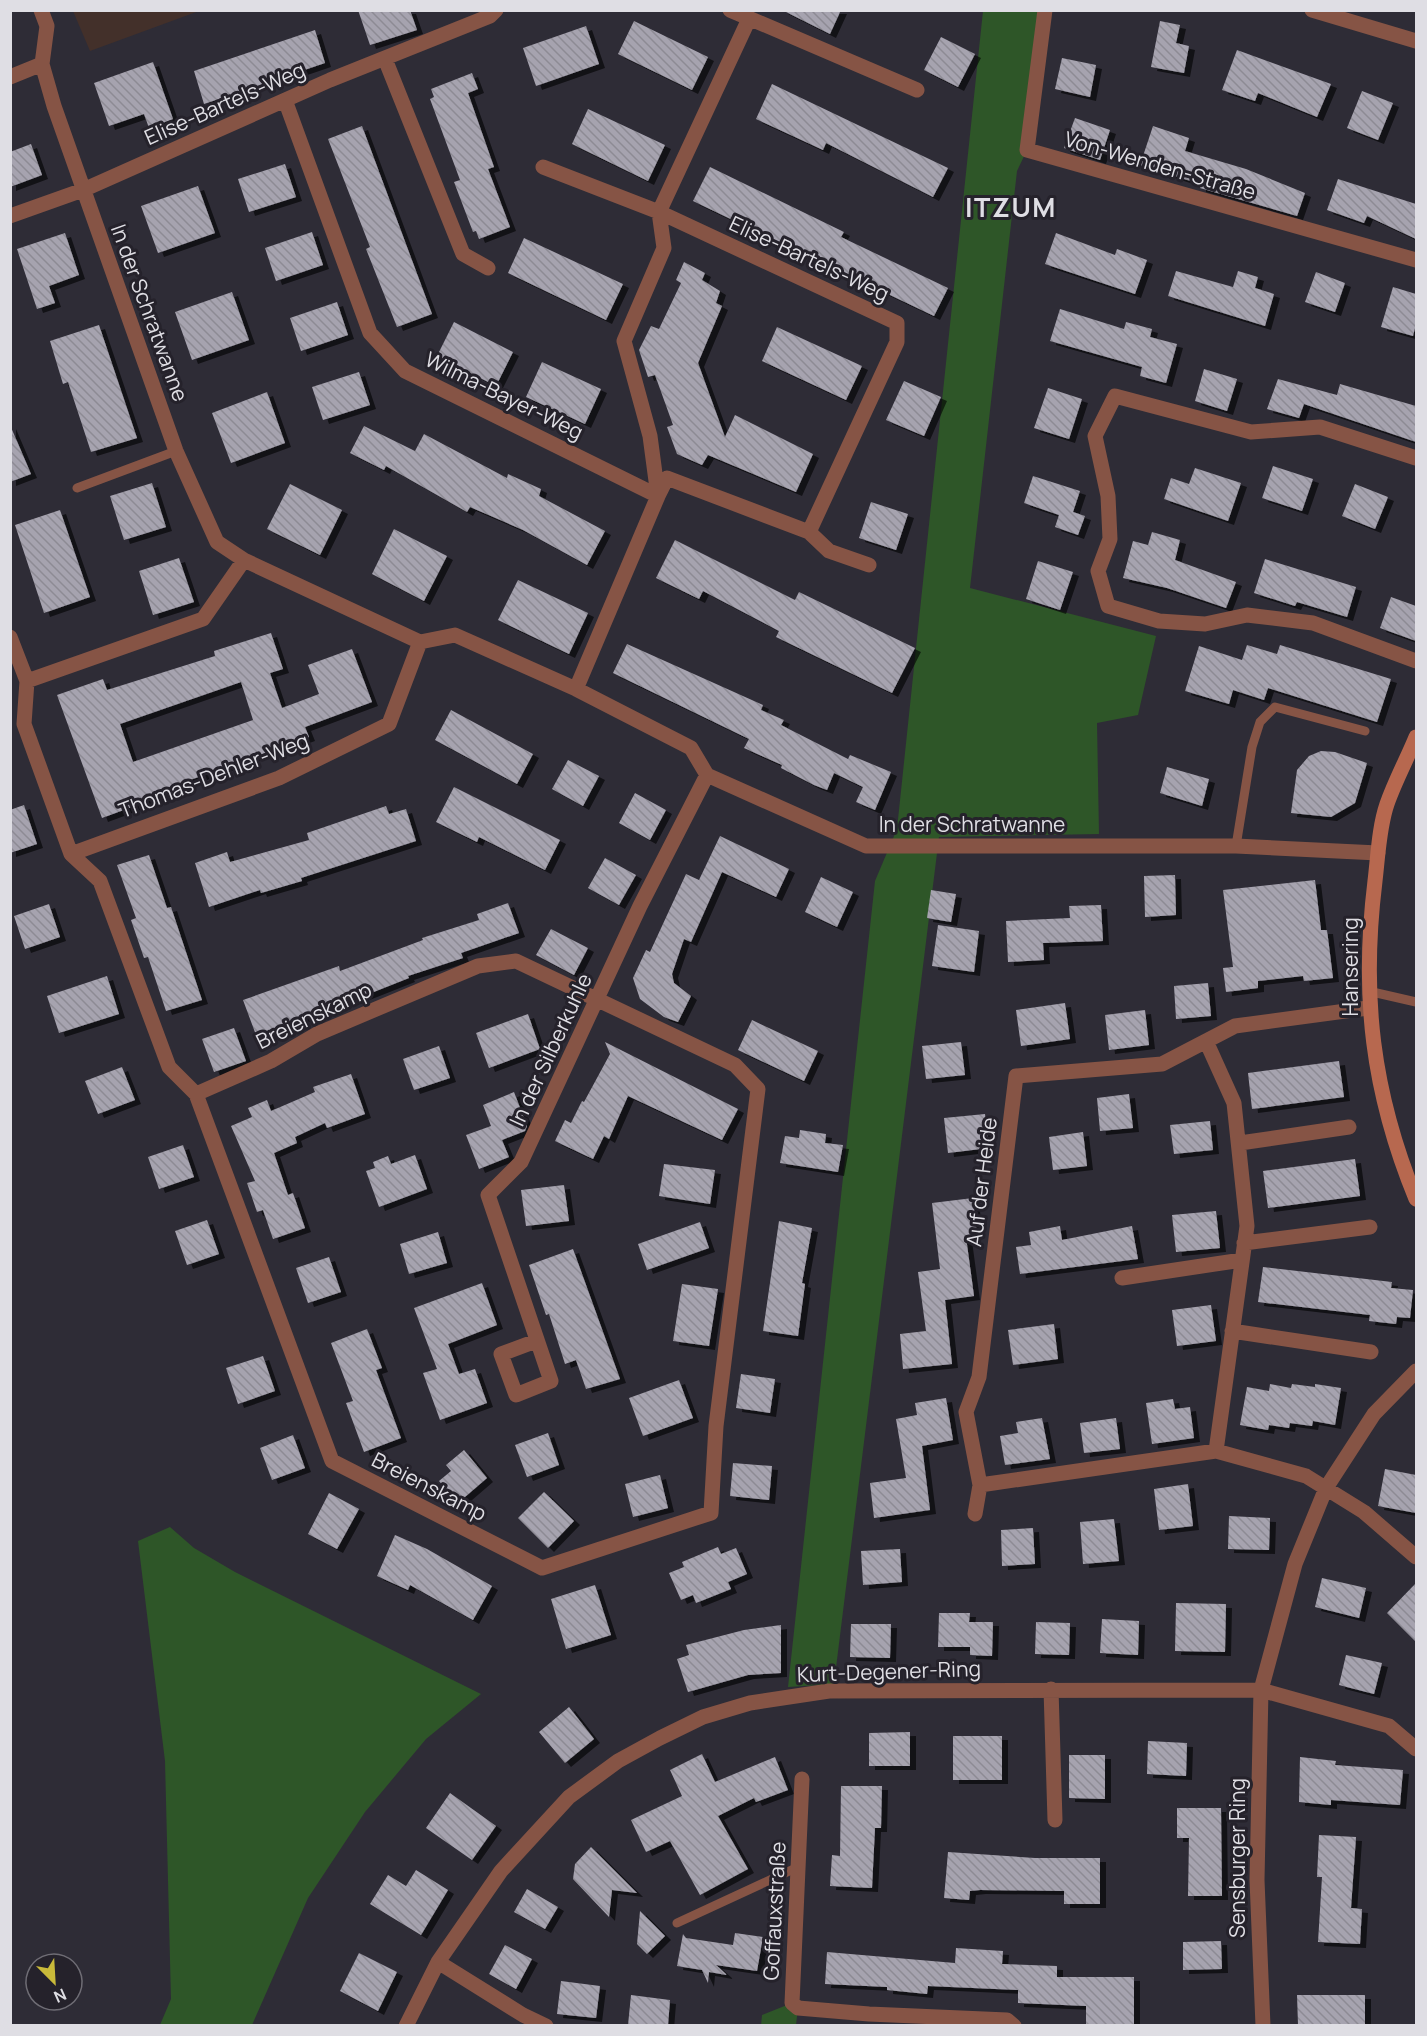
<svg xmlns="http://www.w3.org/2000/svg" width="1427" height="2036" font-family="Manrope,sans-serif">
<defs>
<pattern id="building-back-hatch" width="6" height="6" patternUnits="userSpaceOnUse" patternTransform="scale(1.5)"><rect width="6" height="6" fill="#a6a3af"/><path d="M-1 5l2 2M0 0l6 6M5-1l2 2" fill="none" stroke="#8d8b94"/></pattern>
<filter id="shadow"><feDropShadow dx="6" dy="4" stdDeviation="0" flood-color="#0009"/></filter>
</defs>
<rect width="100%" height="100%" fill="#2e2c36"/>
<path fill="#43302a" d="M73,11H199L90,51Z"/>
<path fill="#2e5628" d="M983,11H1045L1027,150L1017,171L970,588L1156,636L1138,715L1097,723L1099,834L939,837L834,1684L788,1687L875,881L897,829Z
M170,1527L194,1548L235,1572L481,1694L426,1739L365,1812L308,1898L252,2025H160L171,1999L165,1761L138,1541Z
M792,2003L798,2008L796,2025L761,2026L762,2015Z"/>
<path fill="url(#building-back-hatch)" fill-rule="evenodd" filter="url(#shadow)" d="M358,10H410L417,30L370,45Z
M782,10H841L830,34Z
M634,21L708,57L692,90L618,54Z
M1160,21L1180,25L1176,43L1189,46L1184,73L1151,67Z
M586,26L599,64L536,86L523,48Z
M315,30L325,63L204,104L194,71Z
M941,37L975,54L958,87L924,70Z
M1237,50L1331,84L1317,117L1258,93L1255,101L1222,90Z
M1062,58L1096,65L1090,97L1055,89Z
M153,62L173,119L149,128L144,114L109,126L94,83Z
M472,73L478,89L468,93L494,167L488,169L510,227L479,239L476,231L473,232L454,182L460,180L430,99L434,97L431,89Z
M772,84L948,168L933,197L826,143L823,150L756,119Z
M1362,91L1393,103L1378,140L1347,128Z
M588,109L665,145L648,181L572,144Z
M1075,118L1110,130L1100,160L1064,148Z
M362,126L432,314L397,327L366,249L370,247L328,139Z
M1153,126L1189,138L1185,151L1246,169L1305,193L1297,216L1200,188V184L1140,165Z
M31,144L42,175L10,187V152Z
M285,164L296,197L249,212L238,179Z
M710,167L844,232L841,237L948,288L934,316L693,201Z
M1338,179L1416,204V239L1367,216L1364,223L1327,210Z
M198,186L215,233L158,253L141,206Z
M312,232L323,265L276,281L265,248Z
M65,233L79,275L49,286L55,303L37,309L17,249Z
M1056,233L1115,255L1117,249L1147,260L1135,294L1045,264Z
M524,238L623,284L606,320L508,273Z
M684,262L705,273L702,280L720,291L716,303L722,306L698,363L725,437L735,415L813,454L796,492L708,455L702,465L677,454L667,427L673,425L655,375L648,377L639,350L651,326L659,329L681,283L676,280Z
M1176,271L1233,287L1238,271L1258,277L1255,288L1274,294L1265,326L1168,296Z
M1316,272L1345,283L1335,312L1305,302Z
M1393,287L1416,294V324L1413,336L1381,327Z
M232,292L249,340L192,360L175,312Z
M337,302L348,335L301,351L290,318Z
M1060,309L1124,329L1126,322L1152,329L1150,337L1177,344L1166,383L1140,376L1142,367L1050,341Z
M454,322L513,352L496,386L437,356Z
M99,325L137,438L91,452L68,382L63,384L50,341Z
M777,327L862,366L846,400L762,361Z
M542,362L601,389L585,424L526,397Z
M1204,369L1237,379L1227,411L1195,401Z
M359,372L370,405L323,420L312,387Z
M1278,379L1337,395L1340,384L1416,406V442L1304,404L1299,418L1267,409Z
M904,381L941,397L924,436L886,420Z
M1048,388L1082,399L1069,439L1034,428Z
M267,392L285,443L231,463L212,413Z
M10,425L31,474L10,482Z
M364,426L415,451L424,434L507,478L508,474L541,489L539,496L605,531L587,565L523,530L470,507L467,512L386,466L384,470L350,453Z
M1273,466L1313,479L1302,511L1262,498Z
M1195,468L1241,483L1228,521L1164,499L1171,478L1189,484Z
M1033,476L1080,491L1073,512L1085,516L1078,535L1055,527L1059,515L1024,503Z
M152,483L166,527L124,540L110,496Z
M290,484L342,510L320,555L267,529Z
M1355,484L1388,497L1375,529L1342,516Z
M871,502L908,514L896,550L859,538Z
M60,510L90,597L44,613L15,525Z
M394,529L447,556L424,601L372,574Z
M1152,532L1180,540L1175,560L1236,582L1226,608L1167,588L1123,578L1133,541L1148,545Z
M675,540L795,600L799,592L915,648L892,693L776,637L779,631L703,591L699,599L656,578Z
M179,558L194,602L153,615L139,571Z
M1265,559L1356,587L1347,617L1297,602L1295,606L1254,593Z
M1038,561L1073,572L1060,610L1026,599Z
M518,580L588,613L569,654L498,620Z
M1391,597L1416,606V641L1380,628Z
M271,633L283,669L270,673L282,708L319,694L308,665L352,649L372,702L305,727L309,737L146,796L148,801L102,818L57,695L103,679L107,690L215,656L214,651ZM241,682L253,720L133,762L120,724Z
M627,644L763,705L761,710L784,720L781,725L848,759L850,755L891,772L875,810L856,802L863,787L834,773L827,790L814,785L781,768L782,765L744,748L749,739L613,673Z
M1247,645L1277,654L1280,645L1391,679L1377,722L1268,688L1264,700L1233,690L1229,704L1185,691L1199,646L1242,660Z
M451,710L533,754L517,784L435,740Z
M1321,751L1335,752L1367,763L1355,803L1331,817L1291,813L1297,770L1309,756Z
M568,760L599,776L583,806L552,789Z
M1167,767L1209,779L1202,806L1160,793Z
M454,787L560,840L545,870L479,837L477,842L436,822Z
M635,793L666,810L650,840L619,823Z
M24,805L37,844L10,853V810Z
M386,806L389,814L406,809L416,841L301,878L302,881L261,893L260,890L209,907L195,863L227,852L230,862L309,840L307,833Z
M720,836L789,869L776,897L722,872L691,942L684,939L672,974L674,983L691,996L678,1022L664,1017L640,999L633,978L646,950L650,952L686,874L699,880Z
M149,855L167,908L171,907L202,1000L166,1011L148,957L144,958L131,920L136,918L117,865Z
M605,858L636,875L619,905L588,888Z
M1175,875L1176,915L1145,917L1144,876Z
M821,877L853,892L837,927L805,912Z
M1315,880L1321,930H1327L1333,978L1304,981L1303,976L1258,981V988L1226,992L1223,968L1233,967L1223,890Z
M931,890L956,894L951,922L927,918Z
M508,903L519,933L461,953L463,958L408,976L409,978L351,1001L256,1035L243,1000L339,966L340,971L423,940L422,938L479,920L477,914Z
M49,904L60,937L25,949L14,916Z
M1101,905L1103,941L1043,943L1044,960L1008,962L1006,921L1070,918L1069,906Z
M938,925L979,931L974,972L932,966Z
M551,929L588,948L574,975L536,955Z
M107,976L119,1014L59,1033L47,996Z
M1208,983L1211,1016L1176,1019L1174,986Z
M1065,1003L1070,1039L1021,1046L1016,1010Z
M1145,1010L1149,1045L1109,1050L1105,1015Z
M528,1014L540,1049L489,1068L476,1033Z
M752,1020L818,1051L804,1081L738,1050Z
M234,1028L246,1061L214,1072L202,1039Z
M605,1042L738,1109L722,1140L628,1096L609,1139L604,1136L593,1159L555,1141L565,1120L571,1123L582,1101L584,1102L610,1054Z
M961,1042L965,1075L926,1079L922,1046Z
M439,1046L450,1078L414,1090L403,1059Z
M1339,1061L1344,1097L1252,1109L1248,1073Z
M122,1067L135,1100L98,1114L85,1081Z
M351,1074L365,1114L327,1128L325,1123L295,1137L297,1143L274,1153L288,1195L293,1193L305,1228L273,1239L263,1210L257,1212L247,1183L255,1181L231,1126L252,1117L248,1108L267,1100L271,1111L315,1092L313,1087Z
M514,1092L527,1126L525,1131L502,1140L509,1157L479,1169L466,1135L491,1126L483,1105Z
M1129,1094L1133,1128L1100,1131L1097,1098Z
M985,1114L989,1148L948,1153L944,1118Z
M1210,1121L1213,1150L1174,1154L1170,1125Z
M800,1130L826,1134L825,1143L843,1145L838,1172L780,1163L785,1136L799,1138Z
M1083,1132L1087,1166L1053,1170L1049,1137Z
M183,1145L194,1177L159,1189L148,1157Z
M415,1155L427,1189L379,1207L366,1171L375,1168L373,1162L388,1156L391,1164Z
M1355,1159L1360,1196L1268,1208L1263,1171Z
M664,1164L715,1170L710,1204L659,1196Z
M564,1185L569,1221L526,1226L521,1190Z
M973,1198L977,1235L966,1237L974,1296L945,1300L952,1364L903,1369L900,1334L926,1331L918,1272L940,1269L932,1203Z
M1216,1211L1220,1248L1176,1252L1172,1215Z
M207,1220L219,1254L187,1265L175,1231Z
M779,1221L812,1228L802,1283L805,1284L798,1336L763,1331Z
M700,1222L709,1248L647,1270L638,1244Z
M1060,1226L1062,1240L1132,1226L1138,1259L1020,1274L1016,1247L1031,1245L1029,1232Z
M438,1232L447,1263L409,1274L400,1244Z
M573,1249L620,1379L586,1389L576,1360L565,1364L549,1314L546,1315L529,1265Z
M329,1257L341,1292L308,1303L296,1268Z
M1263,1267L1392,1282L1391,1288L1413,1290L1410,1318L1397,1317L1396,1324L1369,1321L1370,1315L1258,1302Z
M482,1283L497,1325L448,1344L459,1374L475,1369L487,1403L440,1420L423,1373L437,1369L414,1308Z
M682,1284L718,1289L709,1346L673,1341Z
M1211,1305L1216,1341L1177,1346L1172,1310Z
M1054,1324L1058,1359L1013,1365L1008,1330Z
M367,1329L382,1368L376,1370L401,1438L364,1452L346,1403L353,1401L331,1343Z
M263,1356L275,1391L238,1404L226,1368Z
M741,1374L775,1379L770,1413L736,1408Z
M679,1380L693,1418L643,1436L629,1398Z
M1270,1384L1291,1388L1292,1384L1315,1387V1384L1341,1388L1335,1425L1313,1421L1312,1426L1290,1423L1289,1428L1269,1425L1268,1430L1240,1425L1247,1387L1269,1391Z
M946,1398L953,1440L922,1446L930,1510L874,1518L870,1483L906,1478L896,1419L917,1415L915,1403Z
M1173,1399L1175,1409L1190,1407L1194,1438L1152,1444L1146,1403Z
M1042,1418L1050,1459L1005,1465L1000,1436L1018,1433L1016,1422Z
M1116,1418L1120,1449L1084,1453L1080,1423Z
M548,1433L559,1465L527,1477L515,1445Z
M293,1435L305,1468L272,1480L260,1448Z
M464,1450L487,1478L458,1503L439,1481L451,1471L446,1465Z
M733,1463L772,1466L769,1500L730,1496Z
M1385,1469L1416,1475V1513L1378,1506Z
M660,1475L668,1508L633,1517L625,1484Z
M1188,1484L1193,1526L1159,1530L1154,1489Z
M544,1492L574,1521L548,1548L518,1518Z
M329,1493L359,1509L337,1549L308,1534Z
M1229,1516L1270,1518L1269,1550L1228,1549Z
M1114,1519L1119,1561L1083,1564L1080,1522Z
M1033,1528L1035,1564L1002,1566L1001,1530Z
M395,1535L427,1549L492,1586L473,1620L410,1585L408,1590L377,1576Z
M718,1547L721,1554L736,1548L747,1574L728,1582L731,1589L696,1603L693,1595L681,1600L669,1573L684,1567L682,1562Z
M900,1549L902,1582L863,1585L861,1551Z
M1322,1578L1366,1588L1359,1618L1315,1607Z
M1416,1583V1642L1387,1613Z
M595,1585L611,1635L566,1649L551,1599Z
M1176,1603L1226,1604L1225,1652L1175,1651Z
M939,1613H970L969,1622H993L992,1656L970,1655V1647H938Z
M1102,1619L1139,1621L1138,1655L1100,1653Z
M1036,1622L1070,1623L1069,1655L1035,1654Z
M851,1624H891L890,1658L850,1657Z
M781,1625V1673L748,1675L688,1692L677,1659L689,1655L686,1645L744,1630Z
M1346,1655L1382,1663L1374,1694L1339,1685Z
M569,1707L594,1739L565,1763L539,1732Z
M910,1732V1766H869V1733Z
M953,1736H1002V1780H953Z
M1148,1741L1187,1743L1186,1776L1147,1774Z
M702,1754L715,1782L775,1757L788,1790L756,1802L754,1798L718,1816L748,1869L700,1895L670,1841L646,1852L631,1820L682,1796L670,1770Z
M1069,1755H1105V1799L1069,1798Z
M1300,1757L1336,1761L1335,1765L1403,1770L1400,1805L1331,1800V1805L1299,1802Z
M841,1786H882L881,1828H875L872,1888L830,1886L832,1855L840,1856Z
M450,1793L496,1826L472,1860L426,1828Z
M1177,1808H1221L1222,1896H1188L1189,1838H1177Z
M1319,1835L1356,1837L1351,1908L1362,1909L1360,1944L1318,1942L1322,1877H1317Z
M591,1847L637,1893L612,1890L609,1917L573,1879L575,1864Z
M948,1852L1035,1858H1100V1904H1064V1891L980,1890L970,1891L969,1900L944,1898Z
M416,1870L448,1890L421,1935L370,1904L388,1875L406,1886Z
M527,1889L558,1907L545,1929L514,1912Z
M640,1911L665,1936L647,1954L637,1944Z
M735,1933L763,1937L757,1971L716,1965L727,1975L709,1972L708,1983L702,1970L677,1966L683,1934L686,1938L733,1945Z
M1221,1941L1222,1969L1183,1970V1942Z
M505,1945L532,1959L516,1989L489,1974Z
M956,1948L1003,1951L1002,1964L1057,1966V1977H1134V2025H1086V2006L1018,2003V1990L928,1986L927,1994L887,1990V1987L825,1984L827,1952L955,1963Z
M359,1953L397,1972L378,2011L340,1991Z
M561,1981L600,1986L596,2018L557,2014Z
M631,1995L670,2000L668,2025H628Z
M1297,1995H1365V2025H1298Z"/>
<g fill="none" stroke-linecap="round" stroke-linejoin="round">
<path stroke="#865445" stroke-width="9" d="M77,488L176,451
M1236,846L1252,747L1260,722L1275,707L1365,731
M1368,991L1416,1002
M677,1923L798,1867"/>
<path stroke="#865445" stroke-width="15" d="M41,10L47,26L42,64L54,106L176,451L217,542L244,560L420,642L455,635L576,689L691,748L707,775L866,846H1236L1378,853
M730,10L917,90
M1045,10L1027,150L1416,260
M1312,10L1416,41
M385,59L463,254L488,268
M10,77L42,64
M285,100L370,333L405,371L658,496L667,478L809,532L829,551L869,565
M543,167L659,212L897,323V342L809,532
M10,216L83,190L330,80L490,16L496,10
M1416,458L1320,427L1251,432L1115,396L1095,436L1108,496L1110,539L1098,571L1108,606L1159,621L1205,624L1247,615L1313,623L1416,661
M10,637L27,681L24,724L71,854L100,881L169,1067L196,1094
M27,681L203,619L244,560
M576,689L658,496L650,436L624,341L664,248L659,212L749,19
M71,854L279,778L389,724L420,642
M516,961L735,1065L758,1089L716,1426L711,1513L542,1568L332,1461L196,1094L271,1061L317,1034L478,966Z
M1206,1041L1234,1103L1247,1226L1216,1451
M1240,1143L1349,1127
M1244,1243L1370,1227
M1122,1278L1242,1260
M1232,1331L1371,1352
M536,1341L501,1354L516,1395L551,1381L488,1195L521,1162L640,906L707,775
M980,1485L966,1412L979,1377L1016,1076L1162,1064L1235,1026L1368,1008
M975,1514L980,1485L1216,1451L1306,1476L1364,1512L1416,1557
M1051,1689L1055,1820
M802,1779L792,2003L798,2008L869,2014L1007,2020L1014,2026
M438,1962L523,2015L546,2026
M406,2026L438,1962L501,1871L569,1797L618,1761L660,1738L703,1717L750,1703L829,1691L1261,1690L1389,1726L1416,1749
M1263,2026L1257,1880L1261,1690L1295,1564L1326,1488L1374,1414L1416,1371"/>
<path stroke="#b7684f" stroke-width="15" d="M1416,737C1407,759 1395,781 1387,804C1379,827 1378,856 1375,881C1361,995 1372,1092 1416,1199"/>
</g>
<g text-anchor="middle" stroke-width="6" stroke-linejoin="round" paint-order="stroke">
<g font-size="21" fill="#dfdee4" stroke="#25222b">
<text transform="translate(225 104) rotate(-24)" y="7">Elise-Bartels-Weg</text>
<text transform="translate(1160 166) rotate(16)" y="7">Von-Wenden-Straße</text>
<text transform="translate(809 259) rotate(25)" y="7">Elise-Bartels-Weg</text>
<text transform="translate(149 313) rotate(70)" y="7">In der Schratwanne</text>
<text transform="translate(504 396) rotate(26)" y="7">Wilma-Bayer-Weg</text>
<text transform="translate(214 776) rotate(-21)" y="7">Thomas-Dehler-Weg</text>
<text x="972" y="832">In der Schratwanne</text>
<text transform="translate(1351 967) rotate(-90)" y="7">Hansering</text>
<text transform="translate(314 1016) rotate(-26)" y="7">Breienskamp</text>
<text transform="translate(551 1050) rotate(-65)" y="7">In der Silberkuhle</text>
<text transform="translate(982 1182) rotate(-83)" y="7">Auf der Heide</text>
<text transform="translate(429 1487) rotate(27)" y="7">Breienskamp</text>
<text transform="translate(889 1672) rotate(-2)" y="7">Kurt-Degener-Ring</text>
<text transform="translate(1238 1858) rotate(-90)" y="7">Sensburger Ring</text>
<text transform="translate(775 1911) rotate(-87)" y="7">Goffauxstraße</text>
</g>
<g font-size="27" font-weight="bold" letter-spacing="1.5" fill="#dfdee4" stroke="#25222b">
<text x="1011" y="217">ITZUM</text>
</g>
</g>
<rect width="1427" height="2036" fill="none" stroke="#dfdee4" stroke-width="24"/>
<g transform="translate(54 1982) rotate(156)"><circle r="28" fill="#25222b" stroke="#6f6d75" stroke-width="1.5"/>
<path d="M0-4.5L10 22L0 15L-10 22Z" fill="#c9ba3a"/>
<text y="-9" font-size="16" font-weight="bold" text-anchor="middle" fill="#dfdee4">N</text>
</g>
</svg>
